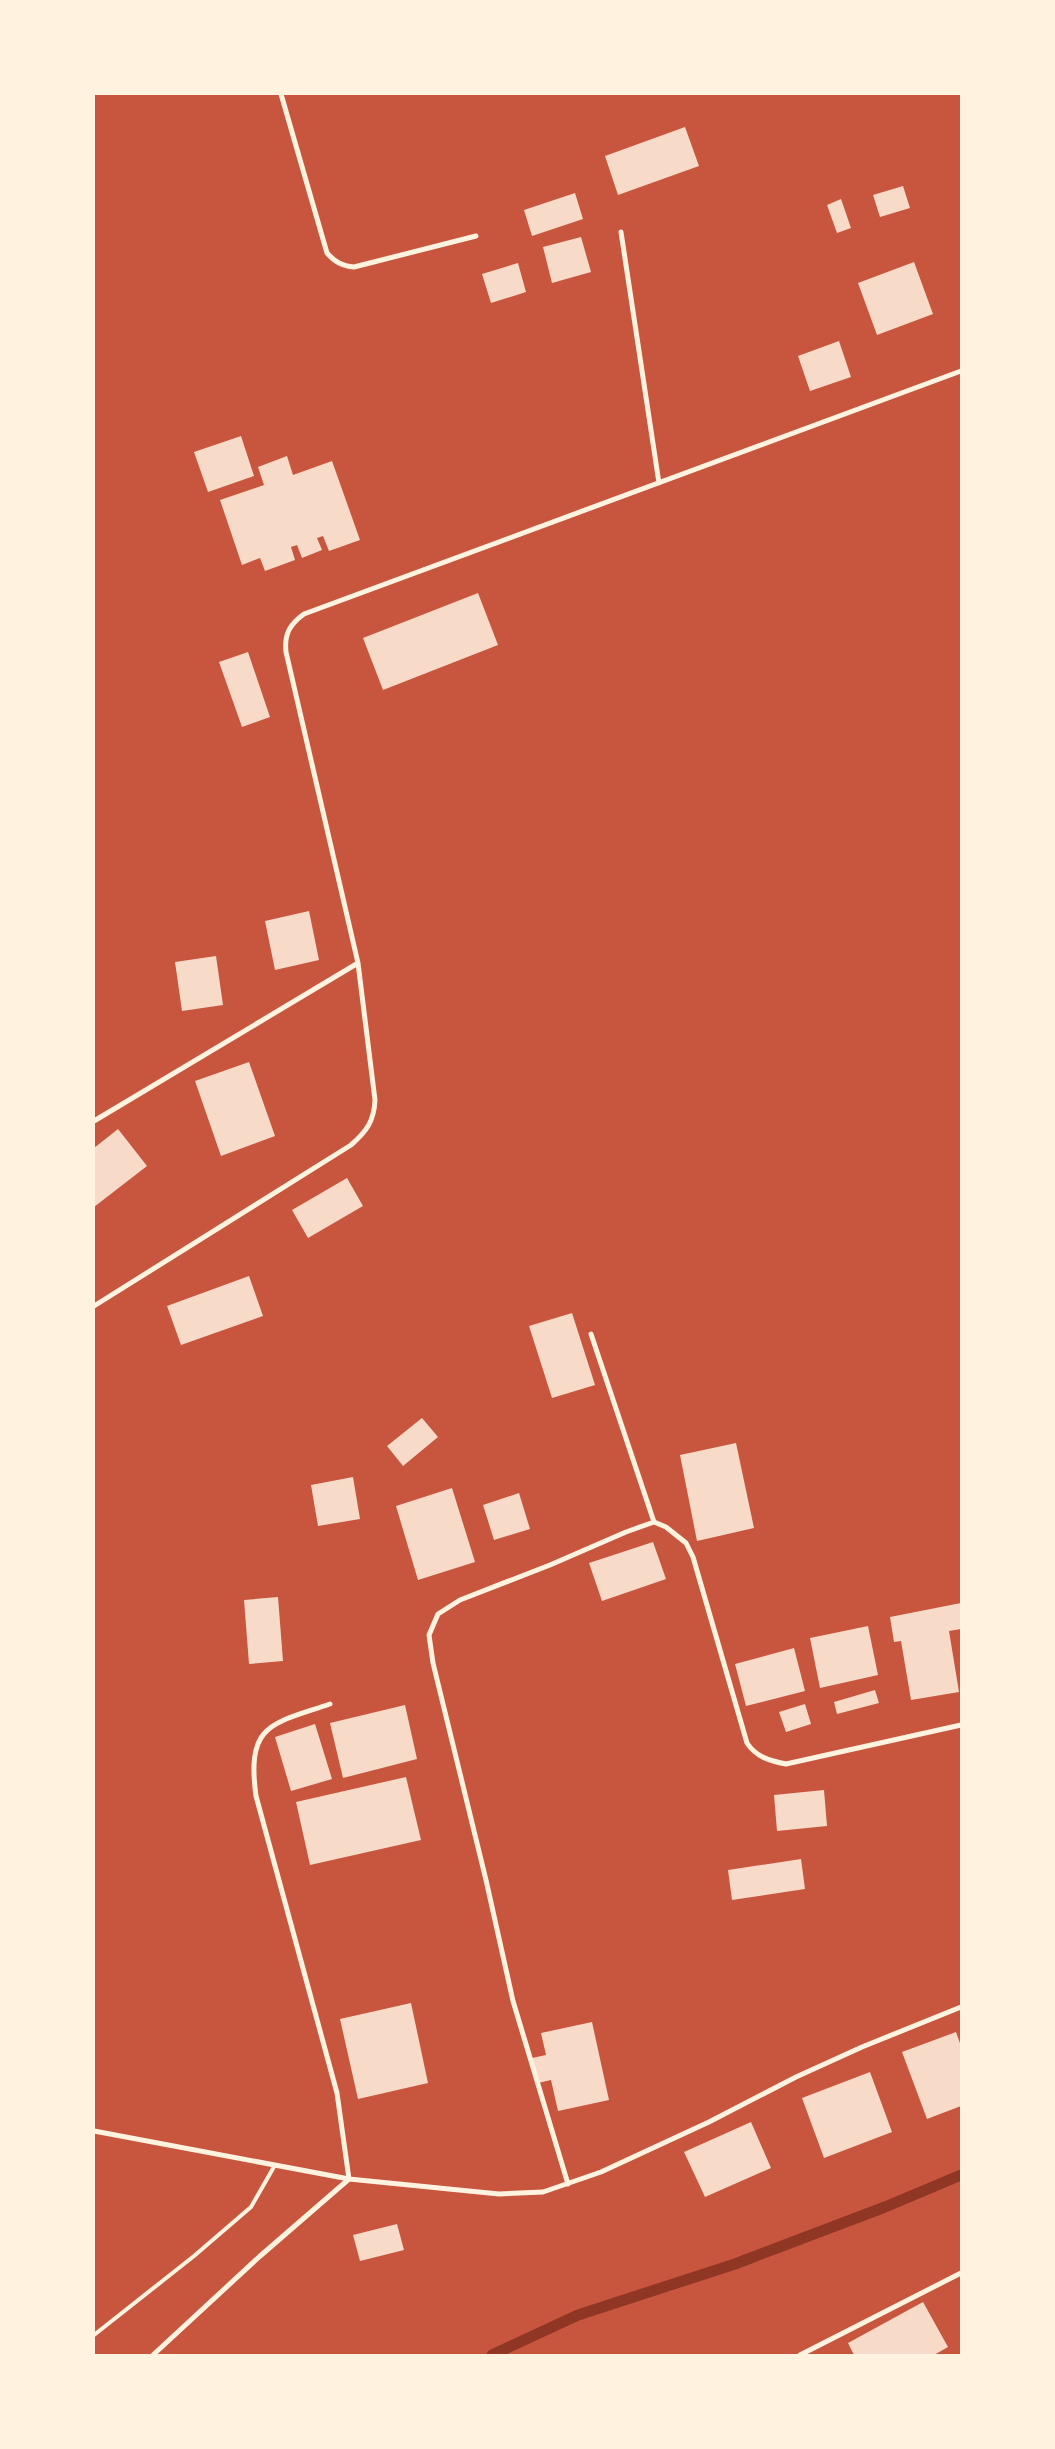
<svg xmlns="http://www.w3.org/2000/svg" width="1055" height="2449" font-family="'Roboto Condensed',sans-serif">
<rect width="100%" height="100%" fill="#c8553d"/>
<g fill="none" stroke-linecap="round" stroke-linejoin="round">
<path stroke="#8f3625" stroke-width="11" d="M492,2355L578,2315L735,2264L885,2207L961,2175"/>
</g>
<path fill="#f7dbc8" d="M685,127L699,166L618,195L605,156Z
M903,186L910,208L880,217L873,195Z
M575,193L583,219L532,236L524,210Z
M841,199L851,228L837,233L827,205Z
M581,237L591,272L552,283L543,247Z
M914,262L933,314L877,335L858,283Z
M518,263L526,292L491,303L482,274Z
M839,341L851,377L810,391L798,356Z
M241,436L254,476L208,492L194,452Z
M287,456L293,475L332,461L360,540L329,551L323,536L317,538L322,550L302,558L297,545L291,547L295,560L265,571L260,558L242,565L220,500L264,485L258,467Z
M478,593L498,645L383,690L363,638Z
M248,652L270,717L242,727L219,662Z
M309,911L319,960L275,970L265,921Z
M216,956L223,1005L182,1011L175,962Z
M249,1062L275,1136L221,1156L195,1081Z
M118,1129L147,1166L94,1207V1148Z
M347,1178L363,1206L308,1238L292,1210Z
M249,1276L263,1316L181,1345L167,1306Z
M572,1313L595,1385L552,1398L529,1326Z
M422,1418L438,1437L403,1466L387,1446Z
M736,1443L754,1528L697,1541L680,1455Z
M353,1477L360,1519L318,1526L311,1485Z
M452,1488L475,1562L418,1580L396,1506Z
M519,1493L530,1529L494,1540L483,1505Z
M653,1542L666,1579L602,1601L589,1563Z
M278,1597L283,1661L249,1664L244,1600Z
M961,1603V1629L949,1631L959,1692L911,1700L901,1641L894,1642L890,1617Z
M868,1626L878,1675L820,1688L810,1638Z
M794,1648L805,1691L746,1706L735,1664Z
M875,1690L879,1703L837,1714L834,1702Z
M805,1704L811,1724L786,1732L779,1712Z
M405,1705L417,1759L343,1778L330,1723Z
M315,1724L332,1779L291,1791L275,1737Z
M406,1777L421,1840L310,1865L296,1802Z
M824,1790L827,1826L777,1831L774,1795Z
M801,1859L805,1889L732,1900L728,1870Z
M411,2003L428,2083L358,2099L340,2019Z
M592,2022L609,2100L558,2111L551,2080L538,2083L532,2058L546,2055L541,2033Z
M956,2032L961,2046V2106L927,2119L902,2052Z
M870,2072L892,2132L824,2158L802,2098Z
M751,2122L771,2168L705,2197L684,2152Z
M397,2224L404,2250L360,2261L353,2235Z
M923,2302L948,2347L934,2355H854L848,2343Z"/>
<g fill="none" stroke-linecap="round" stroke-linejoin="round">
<path stroke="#fff3e0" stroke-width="4" d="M94,2335L194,2256L251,2207L275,2165"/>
<path stroke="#fff3e0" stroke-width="5" d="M281,94L327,253C335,262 342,266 354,267L476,236
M621,232L659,483
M94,1121L358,963
M94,1306L351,1145C367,1131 374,1121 375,1100L358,963L286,652C284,634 290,624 304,614L961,371
M591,1334L654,1522
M94,2131L349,2179L499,2194L543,2192L601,2172L709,2122L796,2077L862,2047L961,2007
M568,2184L513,2001L486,1880L433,1663L429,1635L438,1614L460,1600L550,1565L626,1532L654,1522L666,1527L686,1543L693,1557L747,1743C756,1757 770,1761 786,1764L961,1725
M153,2355L259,2257L349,2179L337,2093L256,1796C246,1723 272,1724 330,1704
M800,2355L961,2273"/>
</g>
<rect width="1055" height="2449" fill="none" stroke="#fff3e0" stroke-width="190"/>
</svg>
